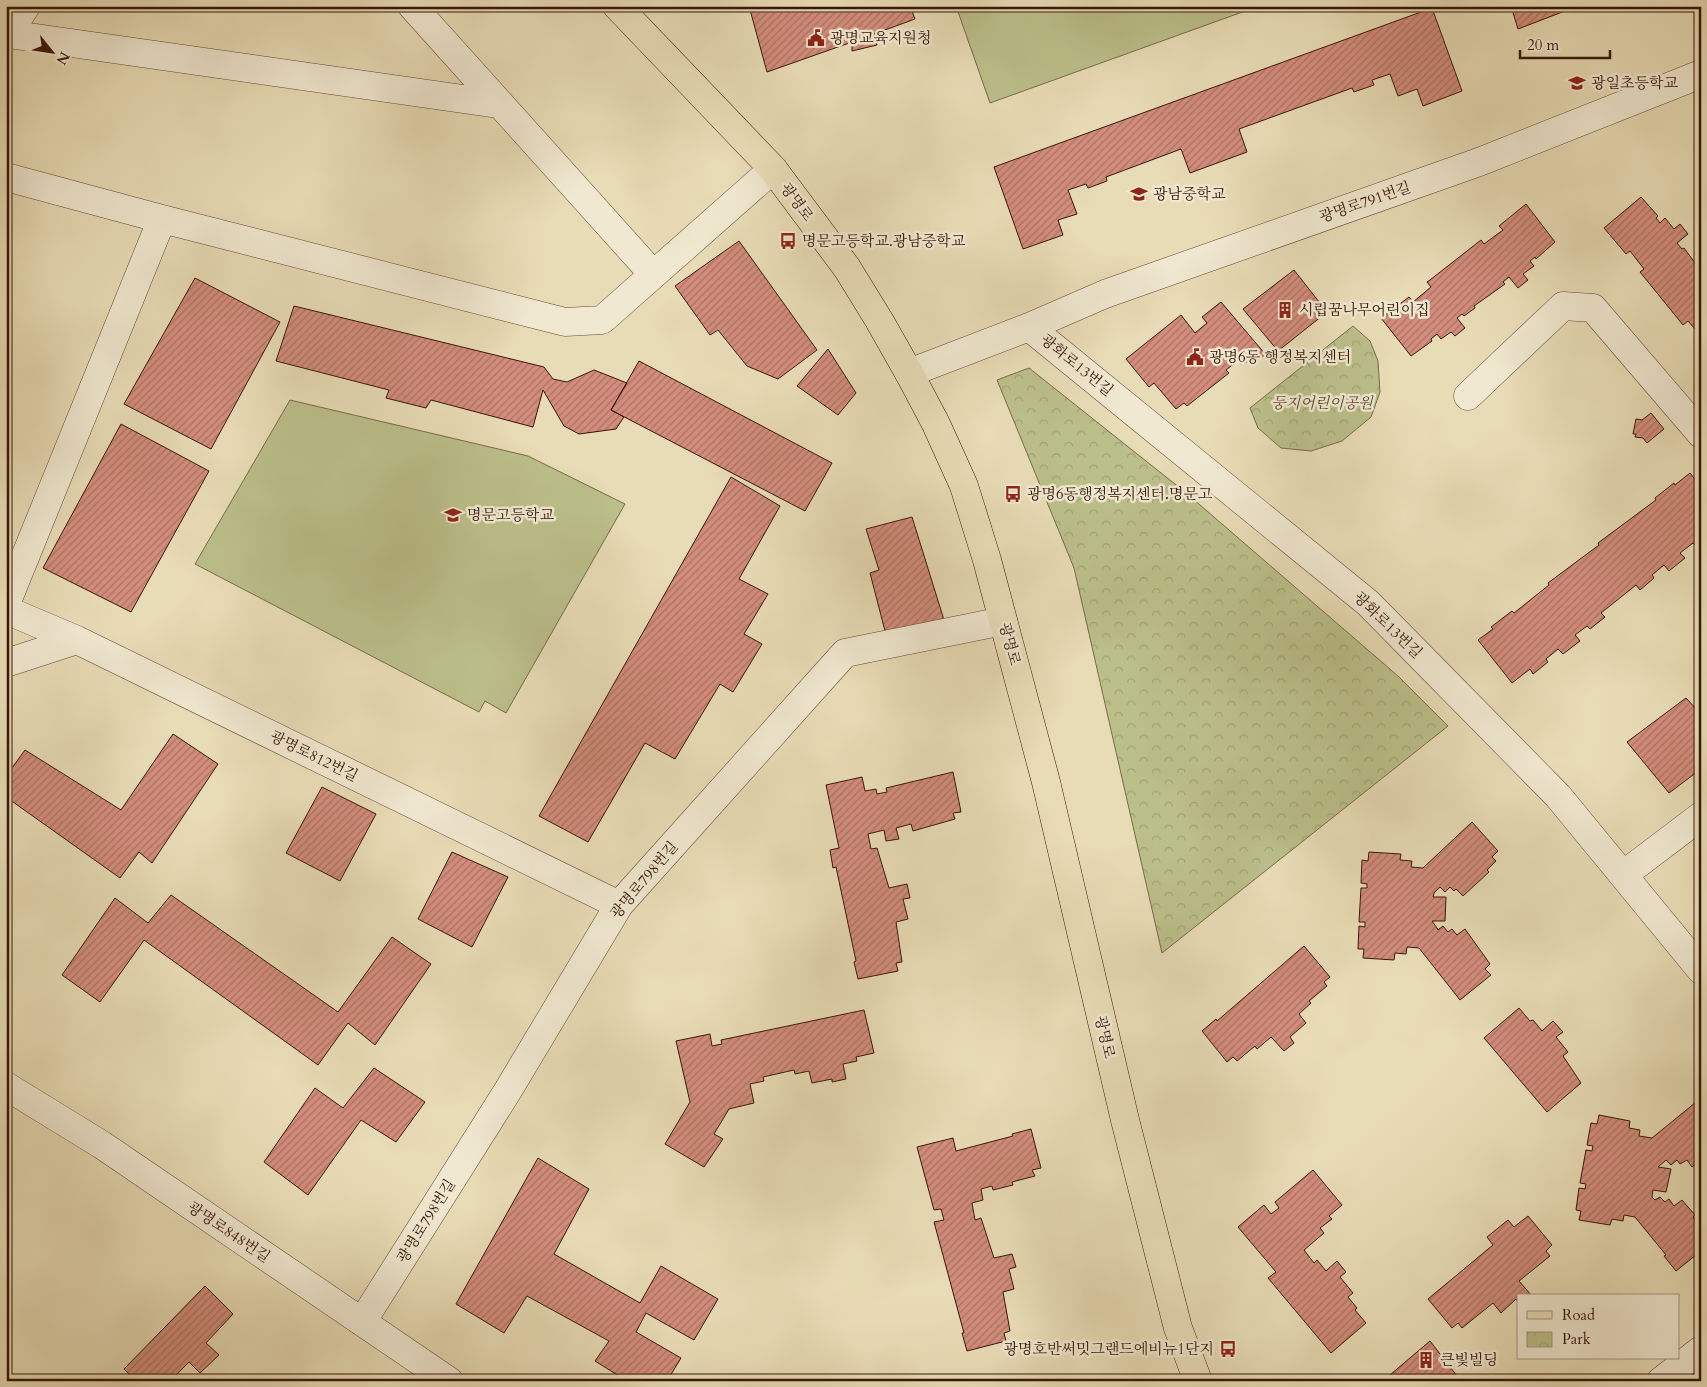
<svg xmlns="http://www.w3.org/2000/svg" width="1707" height="1387" font-family="Cardo,'Noto Serif KR',serif">
<defs>
<pattern id="park-crowns" width="20" height="18" patternUnits="userSpaceOnUse" patternTransform="scale(1.25)"><rect width="20" height="18" fill="#bbbf8a"/><path d="M2 6a3 3 0 1 1 6 0M12 15a3 3 0 1 1 6 0" fill="none" stroke="#a1a376"/></pattern>
<pattern id="building-hatch" width="6" height="6" patternUnits="userSpaceOnUse" patternTransform="scale(1.25)"><rect width="6" height="6" fill="#d38d7c"/><path d="M-1 1l2-2M0 6l6-6M5 7l2-2" fill="none" stroke="#ac7264"/></pattern>
</defs>
<rect width="100%" height="100%" fill="#e8dcb6"/>
<filter id="stains"><feTurbulence type="fractalNoise" baseFrequency=".004" numOctaves="4"/><feColorMatrix values="0 0 0 0 .2 0 0 0 0 .09 0 0 0 0 .02 0 0 0 .5 -.17"/></filter>
<radialGradient id="worn" r=".72"><stop offset=".6" stop-color="#630" stop-opacity="0"/><stop offset="1" stop-color="#630" stop-opacity=".3"/></radialGradient>
<path fill="url(#park-crowns)" stroke="#796a49" d="M1353,326L1370,341L1378,361L1380,392L1371,417L1342,441L1311,451L1281,448L1258,428L1250,408Z
M1029,368L1185,492L1398,676L1448,726L1162,953L1074,568L997,380Z"/>
<path fill="#bbbf8a" stroke="#796a49" d="M956,6H1259L990,103Z
M290,400L528,456L625,504L506,713L485,701L479,712L195,564Z"/>
<path fill="url(#building-hatch)" stroke="#371608" d="M702,6H719L704,12Z
M749,6H910L915,19L874,34L877,45L852,51V42L767,72Z
M1511,6H1578L1518,29Z
M1432,8L1462,91L1423,106L1417,89L1398,96L1390,74L1372,80L1374,85L1354,92L1352,88L1239,129L1247,152L1190,173L1181,149L1106,177L1107,181L1088,188L1086,184L1068,190L1077,214L1058,220L1063,235L1023,249L994,167Z
M1641,197L1658,216L1656,218L1660,223L1665,218L1674,229L1680,224L1688,234L1677,243L1682,249L1684,248L1701,271V336L1688,321L1683,325L1640,272L1644,269L1630,251L1626,254L1604,228Z
M1526,204L1555,242L1536,259L1535,257L1530,261L1534,266L1523,274L1528,280L1518,288L1509,277L1503,282L1505,284L1474,306L1475,308L1464,316L1462,314L1457,318L1465,328L1455,336L1451,332L1441,339L1437,334L1431,339L1432,341L1411,356L1381,318L1409,297L1413,302L1431,287L1427,282L1430,280L1481,240L1484,244L1503,230L1499,226Z
M739,241L817,350L778,379L747,366L718,330L710,335L675,286Z
M1294,270L1327,312L1278,351L1243,309Z
M195,278L280,322L211,449L124,404Z
M1221,302L1266,355L1241,364L1237,361L1226,370L1229,373L1187,406L1184,403L1176,409L1154,383L1149,387L1126,359L1181,315L1195,333L1207,323L1202,317Z
M294,306L544,367L553,379L567,382L594,370L627,383L611,410L624,417L616,429L579,434L564,426L543,390L533,427L431,400L426,408L386,398L389,390L276,361Z
M828,349L856,393L838,415L797,386Z
M639,361L832,463L805,511L611,410Z
M1651,413L1664,429L1647,443L1643,438L1635,437L1636,434H1633L1636,419L1642,420Z
M121,424L209,471L131,612L43,568Z
M1690,473L1701,487V542L1696,546L1693,543L1680,553L1685,558L1669,571L1664,565L1652,575L1654,578L1640,590L1636,585L1601,613L1605,617L1590,629L1587,626L1575,635L1580,641L1563,654L1558,649L1546,659L1548,662L1533,674L1530,669L1512,683L1478,640L1493,629L1491,627L1512,611L1514,613L1549,585L1548,583L1599,545L1598,543L1656,500L1655,498L1674,483L1675,485Z
M731,477L780,506L739,579L768,594L744,634L762,644L733,692L720,684L675,759L645,743L588,842L539,816Z
M912,517L944,620L885,631L870,573L879,570L866,529Z
M1686,698L1698,711L1701,708V769L1669,793L1627,742Z
M173,734L218,764L152,863L139,852L120,878L6,797V776L25,750L121,810Z
M953,772L961,812L953,813L955,819L913,831L911,824L896,828L899,839L886,841L884,830L868,834L871,849L877,848L889,888L907,884L910,898L903,899L908,919L896,922L902,962L896,963L898,971L858,979L854,962L856,961L836,867L833,868L830,850L839,848L826,785L862,777L865,791L876,789L877,794L887,792L886,788Z
M322,787L376,814L340,881L286,853Z
M1472,822L1498,851L1492,857L1496,861L1487,870L1489,872L1463,896L1456,889L1454,891L1450,887L1445,892L1440,887L1434,893L1433,897H1446L1445,921H1432L1437,928L1438,930L1443,926L1448,932L1452,929L1457,935L1465,929L1490,964L1485,969L1491,975L1460,1000L1419,948L1407,947L1406,954L1395,953L1394,960L1363,958L1364,949H1358L1359,926L1365,927V922H1359L1361,888H1367V884L1361,883L1362,860L1368,861L1369,852L1401,854L1400,860L1412,861L1411,867L1423,868Z
M452,852L508,877L472,947L418,919Z
M171,895L338,1012L392,937L431,964L375,1045L348,1023L318,1065L144,940L100,1002L62,975L115,898L148,923Z
M1304,946L1330,977L1324,982L1327,986L1309,1001L1311,1003L1299,1014L1306,1023L1290,1037L1294,1043L1284,1051L1271,1037L1257,1049L1255,1046L1237,1061L1233,1057L1227,1062L1202,1031L1216,1019L1217,1021Z
M1519,1008L1530,1021L1533,1020L1542,1031L1553,1021L1563,1032L1556,1037L1568,1052L1563,1056L1581,1083L1547,1112L1484,1038Z
M864,1010L874,1053L856,1057L857,1061L843,1064L846,1079L832,1082V1079L812,1083L809,1071L795,1074L794,1070L763,1077L764,1081L750,1084L754,1103L729,1109L714,1134L723,1139L704,1167L665,1144L690,1102L676,1041L710,1034L712,1046L722,1044L721,1040Z
M374,1068L425,1102L396,1142L361,1120L308,1195L264,1162L315,1088L343,1108Z
M1701,1098V1160L1692,1167L1687,1160L1680,1164L1677,1160L1671,1165L1666,1160L1658,1167L1671,1169L1666,1192L1653,1190L1652,1197L1655,1200L1660,1197L1665,1202L1669,1199L1674,1206L1682,1200L1695,1215L1693,1217L1701,1227V1251L1676,1271L1664,1256L1666,1255L1635,1217L1624,1215L1623,1221L1612,1219L1610,1225L1579,1220L1581,1211L1576,1210L1579,1188L1585,1189L1586,1184L1580,1183L1586,1150L1592,1151L1593,1146L1587,1145L1591,1123L1597,1124L1599,1115L1630,1121L1629,1128L1640,1130L1639,1136L1652,1138Z
M1031,1129L1041,1168L1032,1170L1035,1176L1012,1182L1013,1185L993,1190L992,1186L981,1189L983,1200L972,1203L975,1220L981,1218L994,1258L1012,1254L1016,1267L1009,1269L1014,1289L1003,1292L1010,1331L1004,1333L1006,1341L967,1351L962,1333H964L934,1222L944,1220L941,1209L934,1210L917,1147L953,1138L956,1151L1013,1136L1012,1134Z
M538,1158L589,1189L554,1254L640,1303L661,1266L718,1299L694,1340L646,1313L636,1332L681,1358L667,1381H627L595,1361L609,1341L527,1296L504,1333L456,1304Z
M1313,1170L1342,1205L1329,1216L1332,1219L1320,1228L1324,1233L1304,1250L1314,1263L1317,1260L1326,1271L1337,1261L1346,1272L1340,1277L1353,1293L1348,1297L1357,1308L1355,1310L1366,1323L1331,1353L1268,1278L1276,1272L1238,1227L1264,1205L1271,1214L1279,1208L1275,1202Z
M1528,1216L1552,1245L1546,1251L1550,1256L1519,1281L1532,1296H1518V1302L1516,1299L1501,1313L1493,1303L1462,1328L1458,1323L1452,1328L1428,1299L1493,1245L1487,1237L1508,1220L1514,1227Z
M205,1286L233,1314L206,1343L219,1355L200,1373L189,1362L170,1381H136L124,1369Z
M1430,1341L1461,1381H1385L1384,1380Z"/>
<g fill="none" stroke-linecap="round" stroke-linejoin="round">
<g stroke="#634834" stroke-width="29">
<path id="minor" d="M26,6L8,34L498,104
M412,6L653,274
M6,177L162,219
M1029,327L1368,603L1558,796L1701,970
M909,373L1029,327L1105,294L1479,162L1701,74
M1468,396L1563,306L1593,308L1701,434
M6,604L162,219L565,322L602,320L773,169
M6,610L77,640L619,905
M6,663L77,640
M1623,875L1701,816
M6,1086L102,1145L449,1381
M362,1322L507,1092L619,905L845,653L1003,621
M1661,1381L1701,1350"/>
</g>
<g stroke="#371608" stroke-width="29">
<path id="major" d="M617,6L773,169L847,268L879,320L909,373L936,424L964,486L987,560L1046,782L1125,1120L1178,1328L1198,1381"/>
</g>
<use href="#minor" stroke="#f0e8d0" stroke-width="28"/>
<use href="#major" stroke="#e8dcb6" stroke-width="28"/>
</g>
<defs>
<g id="civic-bare" transform="scale(1.35)"><path d="M-.6-6.5H3V-4.5H.6V-3L4-1V1h2V6H-6V1h2V-1L-.6-3ZM-1.2 2.5V6h2.4V2.5Z" fill="#8f2418" stroke="#f0e8d0" stroke-width="2.5" paint-order="stroke"/></g>
<g id="school-bare" transform="scale(1.35)"><path d="M0-5L7-2L0 1L-7-2ZM-4 1L0 2.5L4 1V4Q0 6-4 4Z" fill="#8f2418" stroke="#f0e8d0" stroke-width="2.5" paint-order="stroke"/></g>
<g id="bus-bare" transform="scale(1.35)"><path d="M-5-6H5V4H4V6H2V4H-2V6H-4V4H-5ZM-3.5-4V0h7V-4ZM-3.5 1.2v1.5H-2V1.2ZM2 1.2v1.5H3.5V1.2Z" fill="#8f2418" stroke="#f0e8d0" stroke-width="2.5" paint-order="stroke"/></g>
<g id="building-bare" transform="scale(1.35)"><path d="M-4-6H4V6H1V3H-1V6H-4ZM-2.5-4.3h1.7v1.8h-1.7ZM.8-4.3h1.7v1.8H.8ZM-2.5-1h1.7V.8h-1.7ZM.8-1h1.7V.8H.8Z" fill="#8f2418" stroke="#f0e8d0" stroke-width="2.5" paint-order="stroke"/></g>
</defs>
<g fill-rule="evenodd">
<use href="#civic-bare" x="816" y="38"/>
<use href="#school-bare" x="1577" y="83"/>
<use href="#school-bare" x="1139" y="194"/>
<use href="#bus-bare" x="788" y="241"/>
<use href="#building-bare" x="1285" y="310"/>
<use href="#civic-bare" x="1195" y="357"/>
<use href="#bus-bare" x="1013" y="494"/>
<use href="#school-bare" x="453" y="515"/>
<use href="#bus-bare" x="1228" y="1349"/>
<use href="#building-bare" x="1426" y="1360"/>
</g>
<g text-anchor="middle" stroke-width="5" stroke-linejoin="round" paint-order="stroke">
<g font-size="15" fill="#371608" stroke="#f0e8d0" text-anchor="start">
<text x="830" y="43">광명교육지원청</text>
<text x="1591" y="88">광일초등학교</text>
<text x="1153" y="199">광남중학교</text>
<text x="802" y="246">명문고등학교.광남중학교</text>
<text x="1299" y="315">시립꿈나무어린이집</text>
<text x="1209" y="362">광명6동 행정복지센터</text>
<text x="1027" y="499">광명6동행정복지센터.명문고</text>
<text x="467" y="520">명문고등학교</text>
<text x="1214" y="1354" text-anchor="end">광명호반써밋그랜드에비뉴1단지</text>
<text x="1440" y="1365">큰빛빌딩</text>
</g>
<g font-size="15" fill="#371608" stroke="#f0e8d0">
<text transform="translate(797 202) rotate(53)" y="5">광명로</text>
<text transform="translate(1365 202) rotate(-19)" y="5">광명로791번길</text>
<text transform="translate(1077 365) rotate(39)" y="5">광화로13번길</text>
<text transform="translate(1388 625) rotate(44)" y="5">광화로13번길</text>
<text transform="translate(1010 644) rotate(75)" y="5">광명로</text>
<text transform="translate(314 756) rotate(26)" y="5">광명로812번길</text>
<text transform="translate(644 880) rotate(-50)" y="5">광명로798번길</text>
<text transform="translate(1105 1037) rotate(77)" y="5">광명로</text>
<text transform="translate(426 1221) rotate(-58)" y="5">광명로798번길</text>
<text transform="translate(229 1232) rotate(34)" y="5">광명로848번길</text>
</g>
<g font-size="15" font-style="italic" fill="#5f492f" stroke="#f0e8d0">
<text x="1322" y="408">둥지어린이공원</text>
</g>
</g>
<rect width="1707" height="1387" fill="none" stroke="#e8dcb6" stroke-width="25"/>
<rect x="8" y="8" width="1692" height="1372" fill="none" stroke="#371608" stroke-width="2.5"/>
<rect x="12" y="12" width="1682" height="1362" fill="none" stroke="#371608"/>
<rect x="1517" y="1294" width="162" height="65" fill="#f0e8d0" stroke="#a69480"/>
<rect x="1527" y="1311" width="25" height="8" fill="#e8dcb6" stroke="#a69480"/>
<text x="1562" y="1320" font-size="15" fill="#371608">Road</text>
<rect x="1527" y="1332" width="25" height="15" fill="url(#park-crowns)" stroke="#a69480"/>
<text x="1562" y="1344" font-size="15" fill="#371608">Park</text>
<g transform="translate(52 52) rotate(120)" stroke="#f0e8d0" stroke-width="4" paint-order="stroke">
<path d="M0-4L9 19L0 12L-9 19Z" fill="#371608"/>
<text y="-8" font-size="14" font-weight="bold" text-anchor="middle" fill="#371608">N</text>
</g>
<path d="M1520 50v8h90v-8" fill="none" stroke="#371608" stroke-width="2.5"/>
<text x="1527" y="50" font-size="15" fill="#371608" stroke="#f0e8d0" stroke-width="4" paint-order="stroke">20 m</text>
<rect width="100%" height="100%" filter="url(#stains)"/>
<rect width="100%" height="100%" fill="url(#worn)"/>
</svg>
